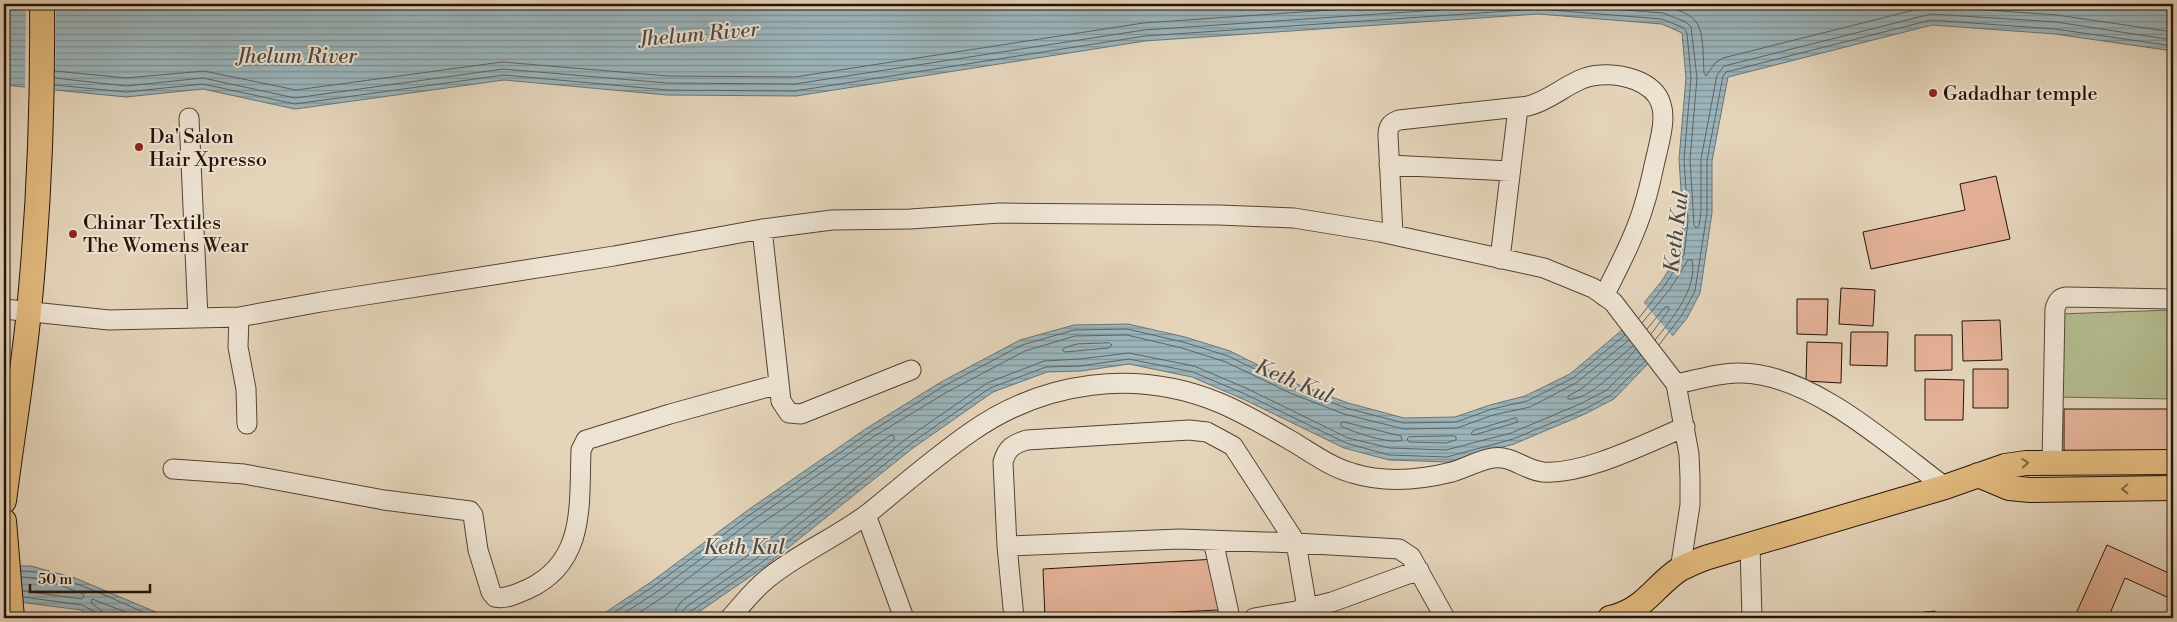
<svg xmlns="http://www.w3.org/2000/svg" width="2177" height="622" font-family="'Libre Bodoni',serif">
<defs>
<pattern id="water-rules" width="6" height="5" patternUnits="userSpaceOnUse" patternTransform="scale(1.25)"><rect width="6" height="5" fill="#9bb5bc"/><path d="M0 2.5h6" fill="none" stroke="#7e9297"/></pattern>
</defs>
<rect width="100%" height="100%" fill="#e4d4ba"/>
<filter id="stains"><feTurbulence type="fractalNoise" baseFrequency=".004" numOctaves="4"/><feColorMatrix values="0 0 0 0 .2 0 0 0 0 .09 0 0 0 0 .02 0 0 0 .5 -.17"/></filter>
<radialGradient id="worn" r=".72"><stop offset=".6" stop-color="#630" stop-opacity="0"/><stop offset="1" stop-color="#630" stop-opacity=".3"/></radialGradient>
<path fill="#b4bd90" stroke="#6e684c" d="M2173,310V399L2054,397L2058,314Z"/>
<path fill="url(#water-rules)" stroke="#6d7474" d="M4,4H2173V51L2055,34L1932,25L1728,77L1712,161V213L1700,293L1687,318L1662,349L1614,399L1585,414L1514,444L1448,462L1389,460L1344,448L1243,399L1192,377L1129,364L1081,371L1047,372L993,392L913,448L764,567L690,618H597L651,582L748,510L867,428L941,382L1020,340L1074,325L1128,324L1185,337L1230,351L1294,383L1348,403L1404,418L1455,417L1490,405L1525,396L1570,374L1622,330L1661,282L1679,254L1683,221L1679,159L1686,78L1682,33L1662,24L1538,14L1145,41L796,96L667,95L504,80L295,109L203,89L126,97L4,85Z
M4,566H31L75,578L170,618H96L81,610L4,600Z"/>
<path fill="#e4d4ba" d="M26,4H56L55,92L25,89Z
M1642,301L1674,338L1650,366L1621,328Z"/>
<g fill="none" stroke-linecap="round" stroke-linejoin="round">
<path stroke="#616462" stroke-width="1" d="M1550,4L1663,13L1686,22L1691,27L1697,78L1690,159L1694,225L1696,228L1699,226L1701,212V159L1717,75L1724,66L1931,14L2056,22L2173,40
M1640,4C1657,5 1692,8 1699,27C1704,40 1703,59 1704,73L1706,76L1715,63L1723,58L1930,6L2057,15L2173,32
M55,71L126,78L204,71L296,90L502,62L668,76L795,77L1143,23L1417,4
M55,78L126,86L203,78L295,98L503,69L667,83L795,84L1144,30L1525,4
M55,85L126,92L203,84L295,104L504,75L667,90L795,91L1145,36L1538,9L1662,19L1684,28L1687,33L1691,78L1684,159L1688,221L1684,255L1665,285L1639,318
M1642,323L1670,289L1688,260H1692C1698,288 1672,319 1655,340
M1647,329L1665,307H1669V310L1651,334
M1109,343L1112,345L1109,348L1065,352L1062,350L1064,348L1077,344Z
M1659,345L1682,315L1695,291L1707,213V160L1723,76L1726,72L1931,20L2055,29L2173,46
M1633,346L1581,389L1568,396V399C1588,402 1624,364 1636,349
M1516,418L1518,422L1474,435L1471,434L1473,431Z
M1344,422L1401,436L1402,440C1392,445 1352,432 1341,426V423Z
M1454,436L1456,437V440L1446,443L1409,442L1407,439L1409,437Z
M21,571C57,570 123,604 157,618
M22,577C42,577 65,587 83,594L84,597L82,599L23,591
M23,597L82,605L95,612L97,618
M103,618L102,611L91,603L92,599L141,618
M606,618L654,586L751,514L870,432L944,386L1022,345L1074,330L1127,329L1183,342L1228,356L1292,387L1346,408L1404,423L1456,422L1492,409L1527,401L1573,378L1625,335
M617,618L658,591L754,519L873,437L947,392L1025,351L1075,336L1127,335L1182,348L1226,362L1290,393L1344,414L1404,429L1457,428L1493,415L1530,407L1576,383L1629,340
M631,618L663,597L759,525L878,444L891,435L894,436V440L753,552L682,601L676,609L674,618
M681,618L682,612L686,607L757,558L906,439L987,383L1044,361L1080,359L1129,353L1194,366L1248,389L1348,438L1390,448L1446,450L1511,433L1580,404L1607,390L1641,355
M688,618L690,612L761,563L910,444L990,388L1046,367L1080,366L1129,359L1193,372L1245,394L1346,443L1389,455L1447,457L1513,439L1583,410L1611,395L1645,361"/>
</g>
<path fill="#e4b197" stroke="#271207" d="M2173,141V203L2168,202Z
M1996,176L2010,239L1871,269L1863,232L1965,210L1960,184Z
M1841,288L1875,290L1873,326L1839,324Z
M1797,299H1828L1827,335L1797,334Z
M2000,320L2002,360L1963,361L1962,321Z
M1851,332H1888L1887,366L1850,365Z
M1915,335H1952V370L1915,371Z
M1807,342L1842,343L1841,383L1806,381Z
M1973,369H2008V408H1973Z
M1925,379L1964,380L1963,420H1925Z
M2064,409H2173V453L2064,454Z
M2107,545L2173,575V583L2167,597L2125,578L2108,618H2074Z
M1216,559L1219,610L1045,618L1043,569Z
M1935,611L1936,618H1900L1899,615Z"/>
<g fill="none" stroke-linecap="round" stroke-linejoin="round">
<g stroke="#564234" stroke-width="21">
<path id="minor" d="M189,118L198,318
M1389,165L1510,171
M762,229L781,401L789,413L801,414L911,370
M1393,234L1388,135C1388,126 1391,123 1399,120L1528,106C1554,100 1573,76 1600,75C1621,73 1654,81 1661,104C1666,119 1660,139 1657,153C1653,169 1650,186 1645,202C1636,234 1619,266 1604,296
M1500,259L1518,108
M4,309L109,320L239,317L321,302L614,256L762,229L832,220L910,219L1000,213L1219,215L1294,218L1380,232L1544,268L1593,288L1613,302L1676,384L1689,454L1690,478V505L1680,570
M239,317L238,347L246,389L247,424
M1676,384C1697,380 1720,372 1741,373C1812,374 1890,446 1945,487
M2052,463L2055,309C2057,302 2059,298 2066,297L2173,299
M173,469L244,474L384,500L470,511L473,515L478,550L491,592L495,597C506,600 518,593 528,589C586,562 579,505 581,450L586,440L670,414L779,384
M866,515L904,618
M1213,540L1230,618
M1007,546L1179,539L1296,543L1307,608
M1750,546L1752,618
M730,618C742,605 753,590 767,579C798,553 838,537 870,512C903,485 935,457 971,432C1044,381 1136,368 1220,403C1246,414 1271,429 1295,443C1313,454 1331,467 1352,473C1384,483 1420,480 1452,472C1466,468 1479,460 1493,458C1512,455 1524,470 1543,472C1585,475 1646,443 1685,427
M1014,618L1007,546L1003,462C1007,448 1013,444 1027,440L1189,430L1207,432L1233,446L1296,543L1399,549L1411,557L1445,618
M1254,618L1296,611L1332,602L1419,570"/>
</g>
<g stroke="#271207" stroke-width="26">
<path id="major" d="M1978,475L2009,488L2030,490L2173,488
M4,501C12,437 23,374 29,310C39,208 43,105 42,4
M4,521L12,618
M1610,618C1645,610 1654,586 1680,569C1688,565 1697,561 1705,558L1945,487L2005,466L2026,463L2173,462"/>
</g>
<use href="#minor" stroke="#ede3d2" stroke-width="19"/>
<use href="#major" stroke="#e2ba7d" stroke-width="24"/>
</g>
<defs><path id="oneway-chevron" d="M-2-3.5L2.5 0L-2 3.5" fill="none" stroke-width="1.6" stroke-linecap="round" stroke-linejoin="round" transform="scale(1.25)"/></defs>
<g stroke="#846642">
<use href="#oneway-chevron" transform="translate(2025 463) rotate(-4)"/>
<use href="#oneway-chevron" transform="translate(2125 489) rotate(179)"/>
</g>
<g fill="#8f2418" stroke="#ede3d2" stroke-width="2">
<circle cx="1933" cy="93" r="5"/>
<circle cx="139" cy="147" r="5"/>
<circle cx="73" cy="234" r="5"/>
</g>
<g text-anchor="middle" stroke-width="4" stroke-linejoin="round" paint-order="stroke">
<g font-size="20" fill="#271207" stroke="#ede3d2" text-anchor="start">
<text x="1943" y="100">Gadadhar temple</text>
<text x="149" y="143">Da' Salon<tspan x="149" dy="23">Hair Xpresso</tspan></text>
<text x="83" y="229">Chinar Textiles<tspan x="83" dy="23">The Womens Wear</tspan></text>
</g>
<g font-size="21" font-style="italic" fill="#504b46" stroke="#ede3d2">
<text transform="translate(699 34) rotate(-5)" y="7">Jhelum River</text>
<text x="297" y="63">Jhelum River</text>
<text transform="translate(1676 232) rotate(-83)" y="7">Keth Kul</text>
<text transform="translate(1294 381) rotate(23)" y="7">Keth Kul</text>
<text x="744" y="554">Keth Kul</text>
</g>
</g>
<rect width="2177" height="622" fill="none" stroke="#e4d4ba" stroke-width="20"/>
<rect x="5" y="5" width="2167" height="612" fill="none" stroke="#271207" stroke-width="2.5"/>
<rect x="10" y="10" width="2157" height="602" fill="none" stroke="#271207"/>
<path d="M30 584v8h120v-8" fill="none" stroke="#271207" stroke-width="2.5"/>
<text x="38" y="584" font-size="15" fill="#271207" stroke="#ede3d2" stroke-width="4" paint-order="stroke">50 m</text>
<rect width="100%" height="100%" filter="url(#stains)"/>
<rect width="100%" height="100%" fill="url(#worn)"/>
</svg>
